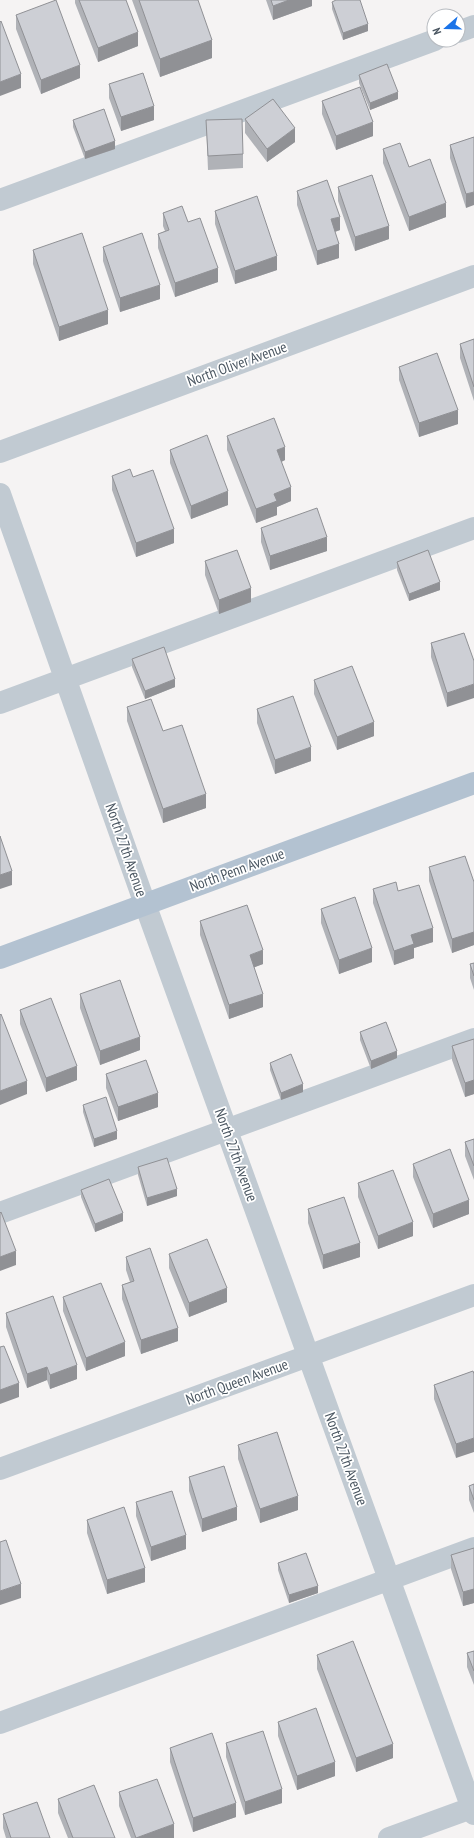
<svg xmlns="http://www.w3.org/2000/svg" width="474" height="1838" font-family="'PT Sans Narrow',sans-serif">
<rect width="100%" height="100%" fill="#f5f3f3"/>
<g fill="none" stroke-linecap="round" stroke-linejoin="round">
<path stroke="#c1cad2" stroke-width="22" d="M458,32L474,26
M0,200L435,40
M0,452L474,276
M0,494L145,904L474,1814
M0,703L474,528
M0,1213L474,1039
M0,1469L474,1295
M0,1723L474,1548
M389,1838L474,1807"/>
<path stroke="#b3c2d1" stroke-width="22" d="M0,958L474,783"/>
</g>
<path fill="#b0b2b7" d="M75,0H126L138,46L98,62L75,3Z
M132,0H198L212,58L160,77Z
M266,0H312V6L273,20Z
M332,2L368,31L343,40L332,9Z
M16,15L80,78L41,94L16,29Z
M359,75L398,99L370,110L359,83Z
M109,84L154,120L121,131L109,98Z
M322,101L373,136L336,150L322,114Z
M245,119L295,142L267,162L245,133Z
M73,120L115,149L85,159L73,127Z
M206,120L243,154V168L208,170Z
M474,137L466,208L450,158V145Z
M383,149L409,167L446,217L409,231L383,163Z
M338,187L389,239L355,251L338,201Z
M297,191L340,230L335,232L339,258L317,265L297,205Z
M215,211L277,270L235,284L215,224Z
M163,213L188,222L218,282L175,297L158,248V234L165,231L163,226Z
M103,247L160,299L120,312L103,261Z
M33,250L108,324L59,341L33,264Z
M474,339V401L460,358V344Z
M399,367L458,424L419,437L399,380Z
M227,436L285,460L281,462L291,501L277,507V515L256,523L227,450Z
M170,450L228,505L191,519L170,463Z
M112,476L133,477L174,543L136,557L112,490Z
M261,528L327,551L270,570L261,542Z
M205,561L251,602L219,614L205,575Z
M397,562L440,590L409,601L397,570Z
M464,633L447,707L431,657V643Z
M132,659L175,687L145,699L132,667Z
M314,680L374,736L337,750L314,694Z
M127,707L163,731L206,808L163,823L127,721Z
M257,709L311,761L275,774L257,723Z
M429,867L474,882V945L452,953L429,881Z
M373,889L398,891L433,942L414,948V958L394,965L373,903Z
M321,909L372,962L339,974L321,923Z
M200,921L263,964L254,967L263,1007L229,1019L200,935Z
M474,963V990L470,978V964Z
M80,994L140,1050L100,1065L80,1008Z
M20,1010L77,1080L46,1092L20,1024Z
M360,1032L397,1058L371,1069L360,1040Z
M474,1039V1094L465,1097L452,1060V1046Z
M270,1063L303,1092L281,1100L270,1070Z
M106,1074L158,1107L118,1121L106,1088Z
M83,1105L117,1139L94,1147L83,1112Z
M474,1139V1180L465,1156V1142Z
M413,1164L469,1214L433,1228L413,1177Z
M138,1167L177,1196L147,1206L138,1175Z
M358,1183L413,1236L378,1249L358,1197Z
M81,1190L123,1221L95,1232L81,1197Z
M308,1209L360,1257L323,1269L308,1223Z
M169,1254L227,1302L189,1317L169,1268Z
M126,1257L178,1341L141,1354L122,1299V1285L130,1282L126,1270Z
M63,1297L125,1356L86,1371L63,1311Z
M6,1313L77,1379L50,1389L47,1380L27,1388L6,1327Z
M473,1371L456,1458L434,1399V1385Z
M238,1445L298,1510L260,1523L238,1459Z
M189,1477L237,1520L202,1532L189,1491Z
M474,1484V1513L469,1500V1486Z
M136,1502L186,1549L151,1561L136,1516Z
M87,1520L145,1582L107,1594L87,1533Z
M474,1548V1603L463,1606L451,1569V1555Z
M278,1563L318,1593L289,1603L278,1570Z
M474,1651V1685L467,1667V1653Z
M317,1655L393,1758L356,1772L317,1669Z
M278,1722L335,1776L297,1790L278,1736Z
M226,1743L282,1803L245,1815L226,1757Z
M170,1748L236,1817L193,1832L170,1762Z
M119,1792L174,1838H131L119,1806Z
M58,1799L115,1838H68L58,1813Z
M3,1814L50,1838H6L3,1828Z"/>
<path fill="#909195" d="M289,0H312V6L273,20V6Z
M368,24V31L343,40V33Z
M138,32V46L98,62V48Z
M212,40V58L160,77V59Z
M80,65V78L41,94V80Z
M21,74V88L0,96V82Z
M398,92V99L370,110V103Z
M154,106V120L121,131V117Z
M373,122V136L336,150V136Z
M295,128V142L267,162V149Z
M115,141V149L85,159V152Z
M474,192V205L466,208V194Z
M446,203V217L409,231V217Z
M340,217V230L331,233V219Z
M389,226V239L355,251V237Z
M339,244V258L317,265V251Z
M277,256V270L235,284V271Z
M218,268V282L175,297V283Z
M160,285V299L120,312V298Z
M108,310V324L59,341V327Z
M458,410V424L419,437V423Z
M285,447V460L277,464V450Z
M291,487V501L277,507V515L256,523V509L274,494Z
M228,491V505L191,519V506Z
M174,529V543L136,557V543Z
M327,537V551L270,570V556Z
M440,582V590L409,601V594Z
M251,588V602L219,614V600Z
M175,679V687L145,699V691Z
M474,684V698L447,707V693Z
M374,722V736L337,750V737Z
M311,747V761L275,774V760Z
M206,794V808L163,823V809Z
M12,871V885L0,889V875Z
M433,928V942L414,948V958L394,965V951L411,935Z
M474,932V945L452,953V939Z
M372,948V962L339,974V960Z
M263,950V964L250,969V955Z
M263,994V1007L229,1019V1005Z
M140,1037V1050L100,1065V1051Z
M397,1051V1058L371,1069V1061Z
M77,1066V1080L46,1092V1078Z
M474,1080V1094L465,1097V1083Z
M27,1081V1094L0,1105V1091Z
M303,1084V1092L281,1100V1093Z
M158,1093V1107L118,1121V1107Z
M117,1131V1139L94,1147V1139Z
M177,1189V1196L147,1206V1198Z
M469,1200V1214L433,1228V1214Z
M123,1213V1221L95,1232V1224Z
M413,1222V1236L378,1249V1236Z
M360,1243V1257L323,1269V1255Z
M16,1251V1265L0,1271V1257Z
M227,1288V1302L189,1317V1303Z
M178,1328V1341L141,1354V1340Z
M125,1342V1356L86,1371V1358Z
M77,1365V1379L50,1389V1375Z
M47,1367V1380L27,1388V1374Z
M19,1383V1397L0,1404V1390Z
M474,1438V1452L456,1458V1444Z
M298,1496V1510L260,1523V1509Z
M237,1507V1520L202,1532V1519Z
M186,1535V1549L151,1561V1547Z
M145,1568V1582L107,1594V1580Z
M21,1584V1598L0,1605V1591Z
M318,1586V1593L289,1603V1595Z
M474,1589V1603L463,1606V1592Z
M393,1744V1758L356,1772V1758Z
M335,1762V1776L297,1790V1776Z
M282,1789V1803L245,1815V1802Z
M236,1803V1817L193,1832V1818Z
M174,1824V1838H136Z"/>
<path fill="#cdcfd5" stroke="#909195" d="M56,0L80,65L41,80L16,15Z
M79,0H126L138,32L98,48Z
M139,0H198L212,40L160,59Z
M271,0H289L273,6Z
M336,0H360L368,24L343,33L332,2Z
M1,21L21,74L0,82V22Z
M387,64L398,92L370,103L359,75Z
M143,73L154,106L121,117L109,84Z
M360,87L373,122L336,136L322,101Z
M273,99L295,128L267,149L245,119Z
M104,109L115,141L85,152L73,120Z
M242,119L243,154L208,156L206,120Z
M474,137V192L466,194L450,145Z
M400,143L409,167L430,159L446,203L409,217L383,149Z
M372,175L389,226L355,237L338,187Z
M327,180L340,217L331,219L339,244L317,251L297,191Z
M257,196L277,256L235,271L215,211Z
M182,206L188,222L200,218L218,268L175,283L158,234L169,230L163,213Z
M82,233L108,310L59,327L33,250Z
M142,233L160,285L120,298L103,247Z
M474,339V387L460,344Z
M437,353L458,410L419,423L399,367Z
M274,418L285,447L277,450L291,487L274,494L277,501L256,509L227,436Z
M207,435L228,491L191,506L170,450Z
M130,469L133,477L153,470L174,529L136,543L112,476Z
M317,508L327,537L270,556L261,528Z
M237,550L251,588L219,600L205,561Z
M428,550L440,582L409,594L397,562Z
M464,633L474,661V684L447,693L431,643Z
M164,647L175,679L145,691L132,659Z
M352,666L374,722L337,737L314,680Z
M293,696L311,747L275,760L257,709Z
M151,699L163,731L182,725L206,794L163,809L127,707Z
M0,836L12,871L0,875Z
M465,856L474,882V932L452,939L429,867Z
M396,882L398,891L419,885L433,928L411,935L414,944L394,951L373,889Z
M355,897L372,948L339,960L321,909Z
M247,905L263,950L250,955L263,994L229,1005L200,921Z
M474,963V976L470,964Z
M120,980L140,1037L100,1051L80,994Z
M51,998L77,1066L46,1078L20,1010Z
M1,1014L27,1081L0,1091V1015Z
M386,1022L397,1051L371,1061L360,1032Z
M474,1039V1080L465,1083L452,1046Z
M291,1054L303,1084L281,1093L270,1063Z
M146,1060L158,1093L118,1107L106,1074Z
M106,1097L117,1131L94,1139L83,1105Z
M474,1139V1166L465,1142Z
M450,1149L469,1200L433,1214L413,1164Z
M167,1158L177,1189L147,1198L138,1167Z
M393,1170L413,1222L378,1236L358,1183Z
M109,1179L123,1213L95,1224L81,1190Z
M344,1197L360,1243L323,1255L308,1209Z
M1,1212L16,1251L0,1257V1213Z
M207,1239L227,1288L189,1303L169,1254Z
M150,1248L178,1328L141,1340L122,1285L134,1281L126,1257Z
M101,1283L125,1342L86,1358L63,1297Z
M53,1296L77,1365L50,1375L47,1367L27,1374L6,1313Z
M4,1346L19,1383L0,1390V1347Z
M473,1371L474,1374V1438L456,1444L434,1385Z
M277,1432L298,1496L260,1509L238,1445Z
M224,1466L237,1507L202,1519L189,1477Z
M474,1484V1500L469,1486Z
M172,1491L186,1535L151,1547L136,1502Z
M124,1507L145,1568L107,1580L87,1520Z
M6,1540L21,1584L0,1591V1542Z
M474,1548V1589L463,1592L451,1555Z
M306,1553L318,1586L289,1595L278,1563Z
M353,1641L393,1744L356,1758L317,1655Z
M474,1651V1671L467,1653Z
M316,1708L335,1762L297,1776L278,1722Z
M263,1731L282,1789L245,1802L226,1743Z
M212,1733L236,1803L193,1818L170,1748Z
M157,1779L174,1824L136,1838L119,1792Z
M94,1785L115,1838H73L58,1799Z
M37,1802L50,1838H11L3,1814Z"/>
<g text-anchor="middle" stroke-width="3.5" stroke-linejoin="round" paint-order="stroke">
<g font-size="15" fill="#4a5661" stroke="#fff">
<text transform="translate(237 364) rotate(-20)" y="5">North Oliver Avenue</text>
<text transform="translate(126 850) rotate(71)" y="5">North 27th Avenue</text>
<text transform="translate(237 870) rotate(-20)" y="5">North Penn Avenue</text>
<text transform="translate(236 1155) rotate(70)" y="5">North 27th Avenue</text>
<text transform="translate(237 1382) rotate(-20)" y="5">North Queen Avenue</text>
<text transform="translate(346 1459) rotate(70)" y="5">North 27th Avenue</text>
</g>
</g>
<g transform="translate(446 28) rotate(250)"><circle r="19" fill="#ffffff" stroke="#b7bbc0"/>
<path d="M0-3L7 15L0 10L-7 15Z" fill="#1a73e8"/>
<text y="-6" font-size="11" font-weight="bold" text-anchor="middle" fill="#4a5661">N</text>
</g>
</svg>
